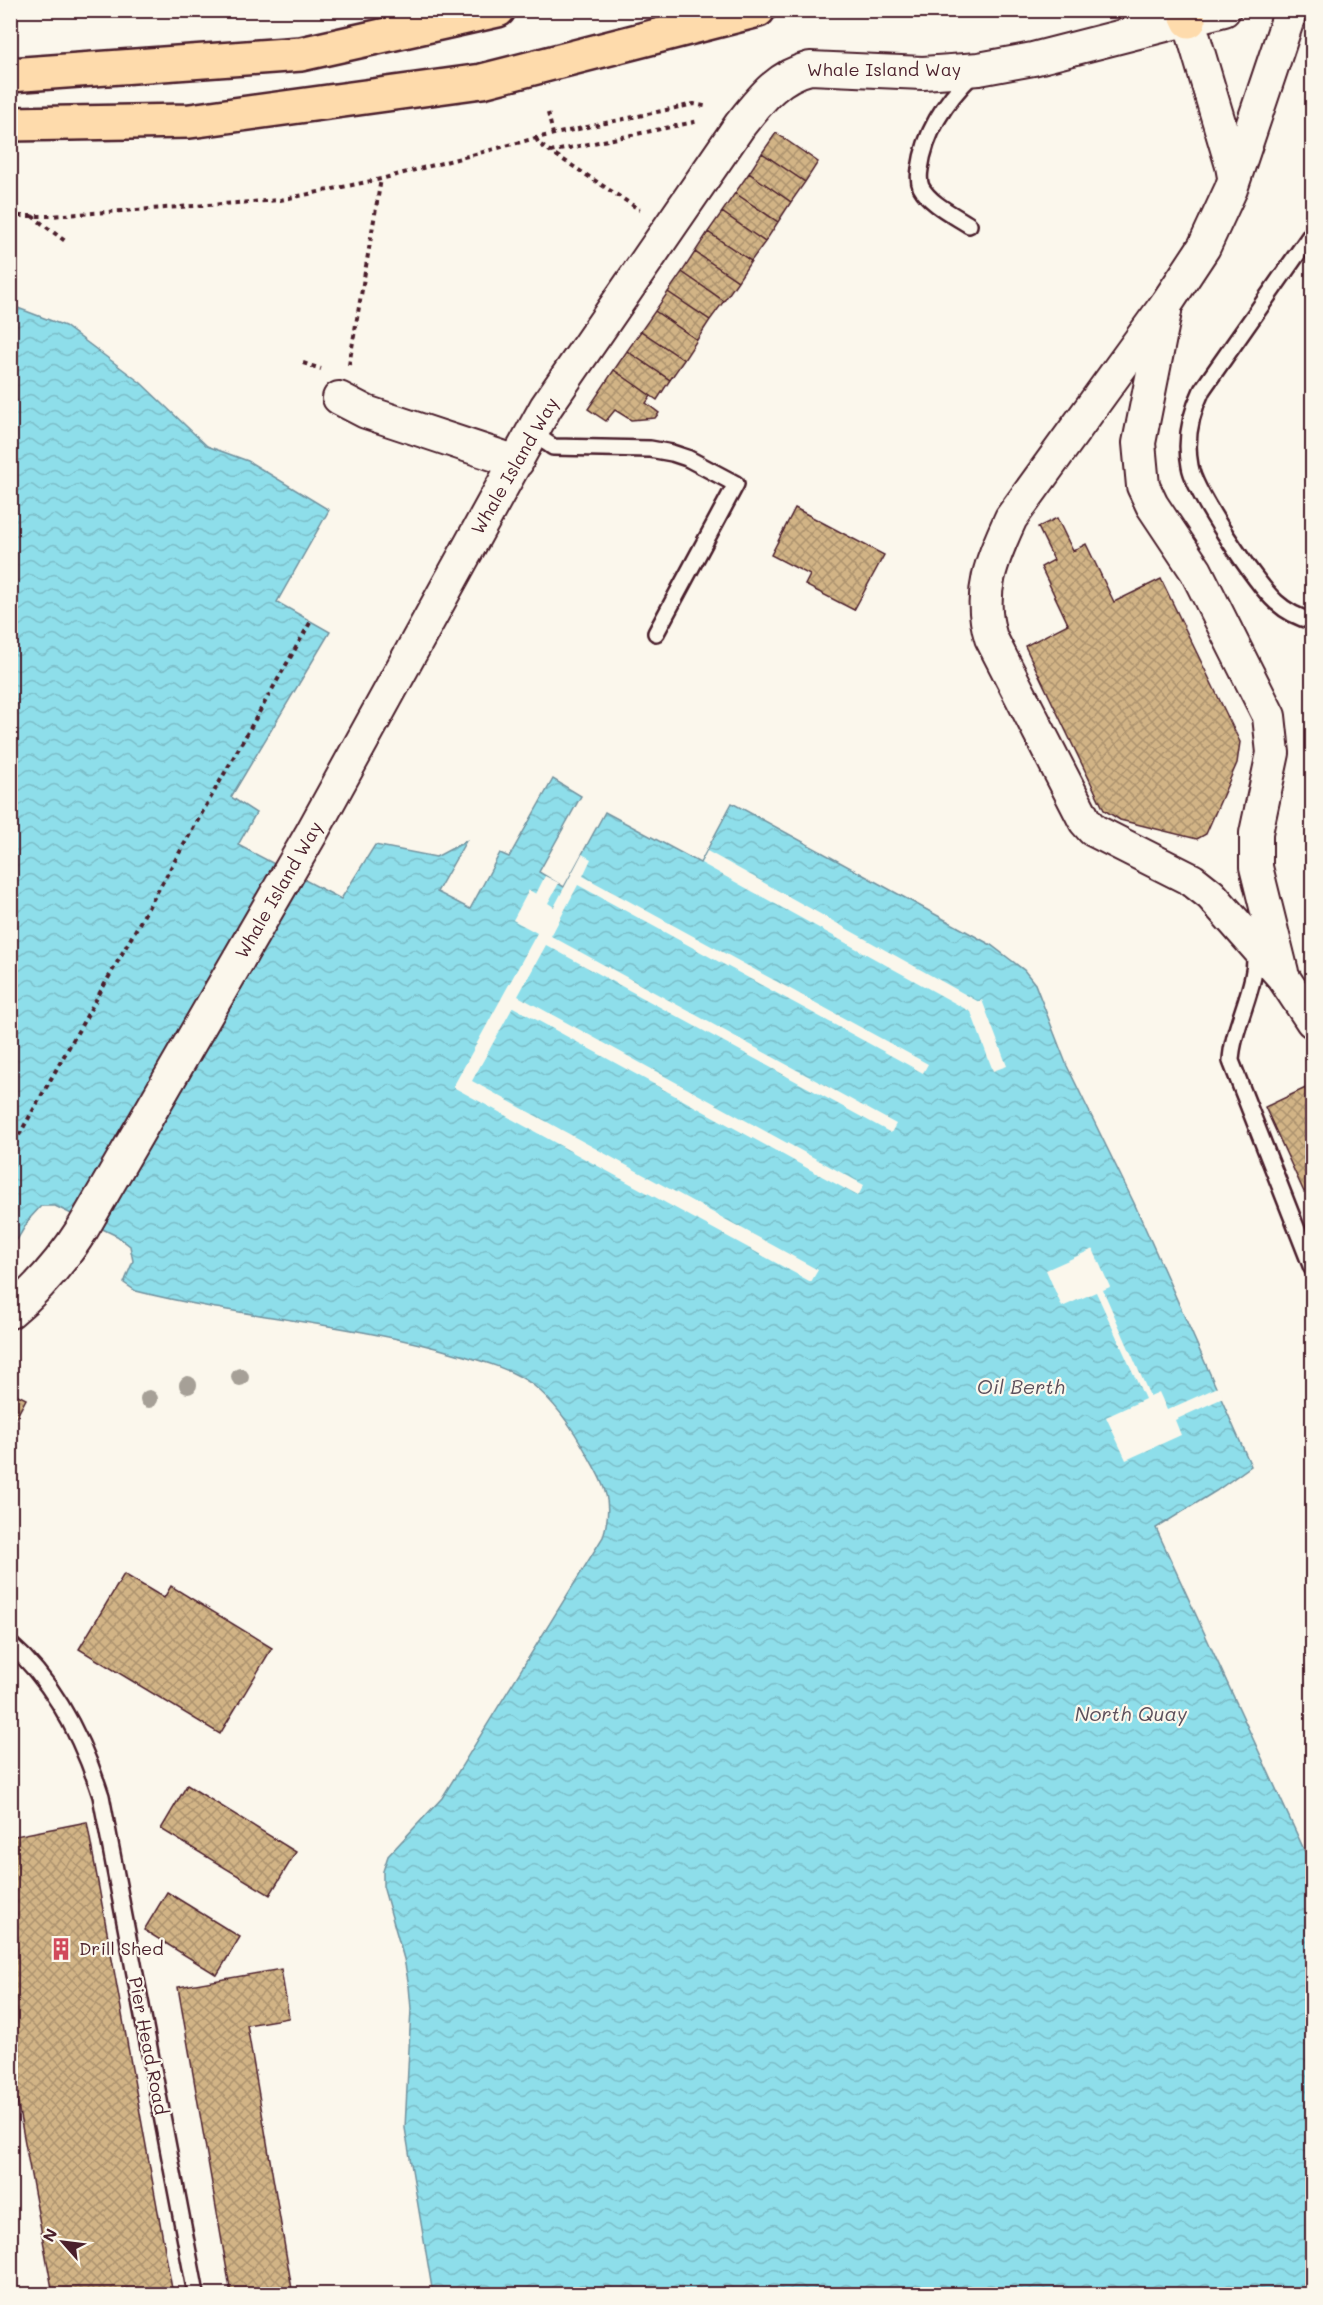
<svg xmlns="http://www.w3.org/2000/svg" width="1323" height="2305" font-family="Mali,sans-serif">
<defs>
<pattern id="water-waves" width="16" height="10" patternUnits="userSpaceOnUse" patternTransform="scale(1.5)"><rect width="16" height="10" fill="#8edeea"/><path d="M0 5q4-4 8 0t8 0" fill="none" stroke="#7cbec9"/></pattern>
<pattern id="building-cross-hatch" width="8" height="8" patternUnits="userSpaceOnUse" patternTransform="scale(1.5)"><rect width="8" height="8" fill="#d2b486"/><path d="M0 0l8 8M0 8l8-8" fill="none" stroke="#ac926e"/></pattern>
</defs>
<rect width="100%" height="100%" fill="#fbf7ec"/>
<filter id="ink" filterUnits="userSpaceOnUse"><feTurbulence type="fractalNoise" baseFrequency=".0167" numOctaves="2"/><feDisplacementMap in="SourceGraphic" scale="12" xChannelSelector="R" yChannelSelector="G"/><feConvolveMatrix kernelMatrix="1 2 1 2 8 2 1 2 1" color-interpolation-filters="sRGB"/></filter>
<g filter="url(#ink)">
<path fill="url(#water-waves)" stroke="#73929e" stroke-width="1.5" d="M10,305L65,326L141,383L207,446L248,461L329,510L277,602L330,632L231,797L256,813L238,845L341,899L375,845L436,857L466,841L437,892L470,909L500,853L509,857L553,779L581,796L539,872L564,887L605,812L700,863L732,803L991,945L1024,970L1035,984L1067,1066L1134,1203L1251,1466L1216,1491L1156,1528L1312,1867V2294H433L405,2128L411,2009L409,1986L404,1959L383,1886V1871L388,1856L442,1798L603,1537C614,1501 605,1487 588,1456C574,1430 556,1403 533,1385C512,1369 482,1361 457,1354C352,1323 242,1318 136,1291L124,1283L133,1261L130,1246L117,1236L55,1206H41L30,1218L17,1240L11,1236Z"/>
<path fill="#fbf7ec" d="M707,851L979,1002L982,1000L1007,1066L993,1071L971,1012L701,863Z
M582,854L591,859L583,876L928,1064L923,1073L578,885L551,936L896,1124L891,1133L546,945L518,996L864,1185L858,1196L513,1007L472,1081L818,1270L811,1282L453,1087L537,933L513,920L529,890L536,894L545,876L559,883L548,903L554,907Z
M1093,1249L1110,1287L1103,1290L1150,1396L1159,1392L1167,1410L1218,1387L1223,1398L1175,1420L1181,1435L1126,1460L1106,1417L1145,1399L1096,1292L1062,1307L1046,1270Z"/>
<path fill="url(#building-cross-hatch)" stroke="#4a1f2b" stroke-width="1.5" d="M776,133L818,162L805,182L762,153Z
M762,153L805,182L791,202L749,173Z
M749,173L791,202L778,222L735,193Z
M735,193L778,222L765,242L722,212Z
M722,212L765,242L751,261L708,232Z
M708,232L751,261L738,281L695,252Z
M695,252L738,281L724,301L682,272Z
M682,272L724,301L710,320L668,292Z
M668,292L710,320L697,340L655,311Z
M655,311L697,340L684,360L641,331Z
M641,331L684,360L670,380L627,351Z
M627,351L670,380L657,400L614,370Z
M614,370L651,396L646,403L659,413L655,418L631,420L615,410L606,421L588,409Z
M795,508L884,555L854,610L805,585L810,575L771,555Z
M1057,518L1073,551L1086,544L1114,602L1161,579L1240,742L1237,763L1206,834L1197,839L1120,820L1104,810L1025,646L1068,624L1041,567L1054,560L1038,527Z
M1312,1085V1188L1304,1192L1265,1107Z
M10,1391L26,1399L10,1429Z
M124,1574L164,1598L171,1586L272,1648L220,1734L79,1649Z
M187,1785L296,1852L270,1895L161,1829Z
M87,1822L173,2294H53L10,2062V1837Z
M167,1892L240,1937L217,1975L144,1930Z
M281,1969L289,2018L247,2025L292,2289L264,2294H231L178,1987Z"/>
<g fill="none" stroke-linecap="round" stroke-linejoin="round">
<g stroke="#4a1f2b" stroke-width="20">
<path id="service" d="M969,225C954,215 930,204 921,187C919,182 919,175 920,169C925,131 947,99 974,73
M1312,233L1202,390C1191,413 1185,440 1190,466C1194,492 1256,584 1276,602C1287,612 1299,618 1312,621
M531,432L553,447L650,449L672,453L687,458L736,484L656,633
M1254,948C1261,980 1232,1026 1231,1061L1312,1268
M10,1644C55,1683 83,1740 101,1796L196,2294"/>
</g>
<g stroke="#4a1f2b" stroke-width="36">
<path id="minor" d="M1291,10L1231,189L1204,247L1167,303L1011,518C992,559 977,593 991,638L1085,821L1093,830L1192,880L1211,895L1283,977L1312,1021
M1189,21L1232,166L1234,177
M1165,312L1139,443L1143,486L1152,505L1196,571L1269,716L1273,753L1256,833V867L1282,972
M339,398L366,412L517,462
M10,1312C40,1287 62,1261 83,1228L311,834L546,407L740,125C760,100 777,76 810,68L923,73L979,69L1033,59L1224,10"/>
</g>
<g stroke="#4a1f2b" stroke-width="38">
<path id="motorway" d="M1184,10L1189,21
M10,75L301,54L498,10
M10,124L190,121L482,81L758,10"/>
</g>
<path stroke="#4a1f2b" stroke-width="4" stroke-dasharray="4.5 4.5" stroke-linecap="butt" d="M548,113L553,134
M536,138L539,144L640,210
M550,152L699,121
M10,216H50L280,200L381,179L536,138L694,104L709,107
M32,216L65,241
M303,363L321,369
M349,365L381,179
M10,1151L311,621"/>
<use href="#service" stroke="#fbf7ec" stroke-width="15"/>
<use href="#minor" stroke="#fbf7ec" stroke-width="32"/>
<use href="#motorway" stroke="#fedbac" stroke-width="33"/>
</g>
<g fill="#a6a097">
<circle cx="240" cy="1377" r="9"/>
<circle cx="188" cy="1385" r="9"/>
<circle cx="149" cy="1399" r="9"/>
</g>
</g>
<defs>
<g id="building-bare" transform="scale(1.8)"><path d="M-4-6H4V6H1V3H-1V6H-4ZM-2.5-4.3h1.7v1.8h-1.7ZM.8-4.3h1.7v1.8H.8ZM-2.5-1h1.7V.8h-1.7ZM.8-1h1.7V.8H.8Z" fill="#d1495b" stroke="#fbf7ec" stroke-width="2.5" paint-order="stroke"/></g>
</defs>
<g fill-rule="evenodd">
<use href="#building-bare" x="61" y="1949"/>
</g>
<g text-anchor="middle" stroke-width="4.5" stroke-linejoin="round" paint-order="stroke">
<g font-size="18" fill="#4a1f2b" stroke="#fbf7ec">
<text x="884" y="76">Whale Island Way</text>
<text transform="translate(515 466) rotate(-60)" y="6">Whale Island Way</text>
<text transform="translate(279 890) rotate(-60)" y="6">Whale Island Way</text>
<text transform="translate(148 2046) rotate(79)" y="6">Pier Head Road</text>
</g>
<g font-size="18" fill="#4a1f2b" stroke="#fbf7ec" text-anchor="start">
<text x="79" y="1955">Drill Shed</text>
</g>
<g font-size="20" font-style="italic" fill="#5b4f5b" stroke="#fbf7ec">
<text x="1021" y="1394">Oil Berth</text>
<text x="1131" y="1721">North Quay</text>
</g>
</g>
<rect width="1323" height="2305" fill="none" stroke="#fbf7ec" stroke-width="36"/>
<rect x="18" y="18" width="1287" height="2269" fill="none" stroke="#4a1f2b" stroke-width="2" filter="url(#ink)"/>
<g transform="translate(63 2242) rotate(298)" stroke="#fbf7ec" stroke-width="4.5" paint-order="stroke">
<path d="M0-4.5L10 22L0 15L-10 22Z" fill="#4a1f2b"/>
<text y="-9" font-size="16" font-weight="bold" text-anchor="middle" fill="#4a1f2b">N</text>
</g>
</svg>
